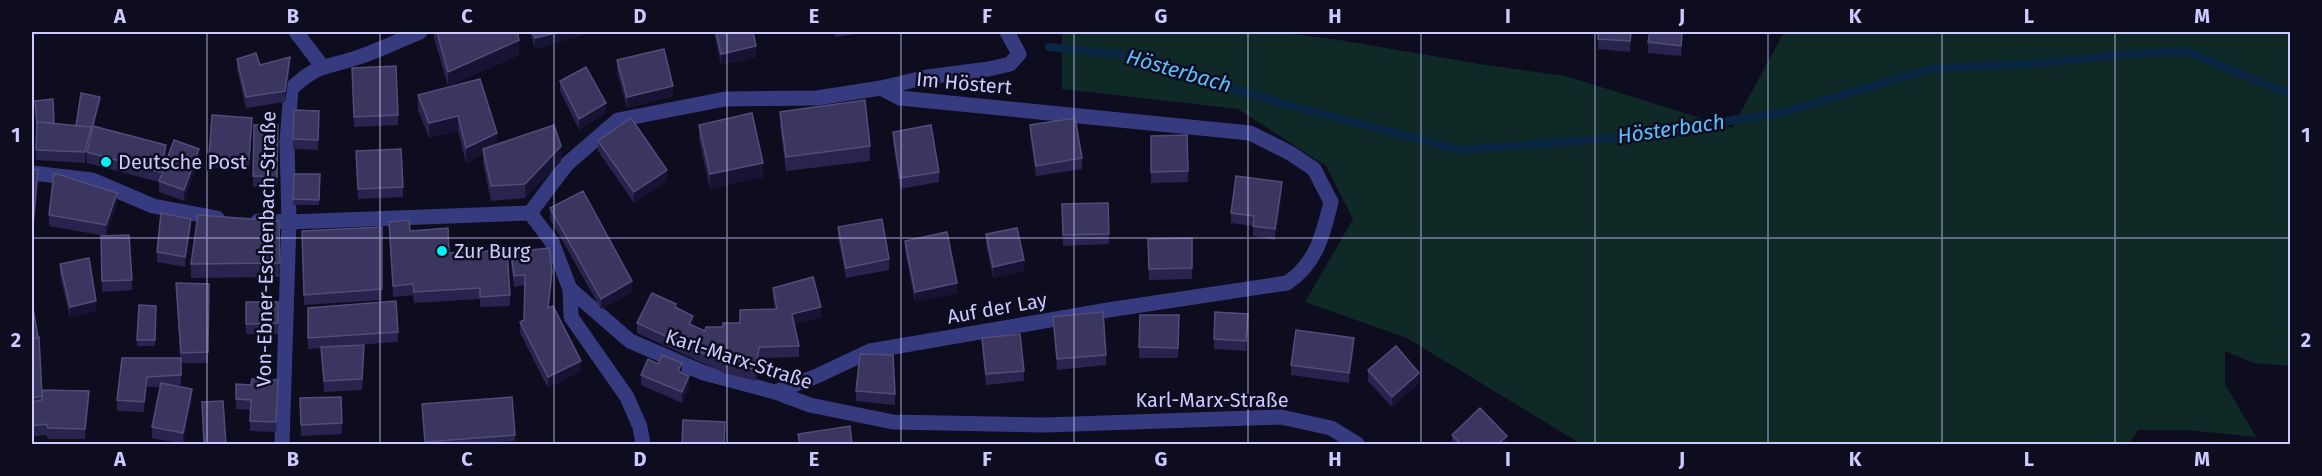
<svg xmlns="http://www.w3.org/2000/svg" width="2322" height="476" font-family="'Fira Sans',sans-serif">
<rect width="100%" height="100%" fill="#0e0c1f"/>
<path fill="#0f2926" d="M1062,32H1280L1339,40L1480,64L1566,76L1732,128L1784,32H2290V366L2254,363L2225,351V384L2256,437L2186,430H2138L2129,444H1581L1407,338L1305,302L1353,219L1326,166L1238,109L1062,89Z"/>
<g fill="none" stroke-linecap="round" stroke-linejoin="round">
<path stroke="#0b2644" stroke-width="8" d="M1049,47L1118,54L1291,106L1460,150L1616,138L1781,113L1930,69L2055,62L2128,54L2185,51L2290,94"/>
<path stroke="#363a7f" stroke-width="15" d="M296,32L322,66
M32,173L92,180L153,206L217,218
M530,213L567,164L618,120L725,99L817,98L881,88L927,77L989,69L1010,64L1019,54L1007,32
M258,221L289,222L530,213L552,242L570,289L630,341L704,373L775,392L810,405L893,422L1045,425L1281,417L1331,428L1357,444
M570,289L571,317L627,397L640,427L643,444
M775,392L817,376L870,351L1108,310L1287,283C1317,263 1323,234 1331,202L1314,169L1290,153L1250,133L900,98L881,88
M282,444L289,222L287,142L291,89C318,63 327,68 359,57C380,50 400,40 420,32"/>
</g>
<path fill="#28244d" d="M434,32H517L519,55L448,86L434,38Z
M530,32H585V34L535,49Z
M714,32H753L756,57L721,65Z
M834,32H869L835,37Z
M1598,32H1632L1630,52L1598,49Z
M1683,32L1681,56L1648,53V42Z
M237,59L260,65L290,68L285,102L246,108L237,70Z
M617,60L673,96L627,108L617,71Z
M352,68L398,115V125L354,127Z
M480,79L497,144L561,161L525,198L491,201L483,163V154L466,163L458,131L429,138L418,110V95Z
M560,81L606,113L579,130L560,91Z
M100,103L94,126L166,156L162,173L199,160L184,201L159,192V182L87,163V157L85,163L36,160L37,128L76,126Z
M294,110L319,121L318,150L293,149Z
M780,112L870,146V161L786,171L780,126Z
M254,125H278L277,187H253Z
M699,125L763,177L710,189L699,139Z
M1030,125L1082,158V169L1036,176L1030,136Z
M252,128L249,170L209,167V156Z
M893,132L939,172V182L900,189L893,142Z
M1187,135L1188,182L1151,183V136Z
M598,141L667,181L634,203L598,151Z
M356,162L403,187V197L358,199Z
M294,174H320L319,205H293Z
M1282,193L1275,240L1253,236V226L1231,223V213Z
M117,203L106,236L49,226V215Z
M1108,203L1109,244L1063,246L1062,204Z
M550,208L632,292L601,309L550,219Z
M279,221L280,277L191,278V264Z
M389,222L410,231L449,253L510,295V306L480,307V299L414,303L413,295L393,297Z
M382,227V300L304,305L302,242Z
M838,227L889,259V270L846,278L838,238Z
M191,229L185,267L157,262V252Z
M986,234L1024,271L993,278L986,245Z
M101,236L132,280V290L102,292Z
M1148,239L1192,268V279L1149,280Z
M905,241L957,293L915,302L905,251Z
M511,252L552,282L549,307L581,371L548,388L520,333V322L524,320L525,285L514,287L511,263Z
M60,264L96,311L70,318L60,275Z
M176,283L209,284L208,363H181V385L174,386L192,400L183,444L152,438V427L160,387H147L144,412L117,411V400L122,358H180Z
M773,288L821,317L794,324L799,346V357L759,358L756,381L724,373L637,333V323L676,308L693,326L705,331L740,323L775,309L773,298Z
M32,302L42,390L89,401L85,439H48L46,435L32,437Z
M246,302H278V334H246Z
M139,305L156,306L155,346H137Z
M308,308L398,332V342L355,345L364,356L362,390L324,392L321,348L308,349Z
M1140,315H1179L1178,358H1139Z
M1053,317L1106,355V365L1057,370Z
M1248,325L1246,351L1214,349V339Z
M982,338L1024,371V381L986,385L982,349Z
M1354,348L1349,383L1291,375V365Z
M1368,370L1419,383L1392,407L1368,381Z
M682,373L689,387L682,403L641,385V375Z
M278,391L276,432L250,431V410L236,409V399Z
M856,391L895,394V405L856,401Z
M300,398L342,423V434L301,436Z
M422,410L515,435V441L469,444H425Z
M1452,435L1507,444H1452Z"/>
<path fill="#161333" d="M559,32H585V34L535,49V38Z
M1682,32H1683L1681,56V46Z
M519,40V55L448,86V72Z
M756,46V57L721,65V54Z
M290,57V68L285,102V91Z
M673,86V96L627,108V97Z
M100,97V103L88,153L87,152L85,163V152Z
M606,103V113L579,130V119Z
M458,116V131L429,138V123Z
M252,118V128L249,170V159Z
M497,133V147L483,149V154L466,163V148Z
M166,145V156L160,182V172Z
M561,146V161L525,198V184Z
M199,149V160L184,201V190Z
M763,163V177L710,189V174Z
M38,170V185L32,251V237Z
M667,170V181L634,203V192Z
M1282,182V193L1275,240V229Z
M117,193V203L106,236V225Z
M191,219V229L185,267V257Z
M1024,260V271L993,278V267Z
M552,271V282L548,318V308Z
M632,281V292L601,309V299Z
M957,283V293L915,302V292Z
M96,301V311L70,318V307Z
M821,307V317L792,325V314Z
M693,316V326L689,324Z
M1354,338V348L1349,383V373Z
M759,347V358L756,381V370Z
M581,361V371L548,388V377Z
M682,363V374L678,371Z
M1419,373V383L1392,407V397Z
M689,376V387L682,403V392Z
M147,377V387L144,412V402Z
M192,389V400L183,444V433Z
M89,391V401L85,439V429Z
M1507,436V444H1498Z"/>
<path fill="#3a3660" stroke="#514d79" stroke-width="1.5" d="M437,32H517L519,40L448,72Z
M533,32H559L535,38Z
M716,32H753L756,46L721,54Z
M1598,32H1631L1630,41L1598,39Z
M1650,32H1682L1681,46L1648,42Z
M664,49L673,86L627,97L617,60Z
M256,53L260,65L290,57L285,91L246,97L237,59Z
M396,66L398,115L354,117L352,68Z
M586,67L606,103L579,119L560,81Z
M480,79L497,133L466,148L458,116L429,123L418,95Z
M81,93L100,97L91,132V127L76,126Z
M53,99L54,123L37,122V125L35,101Z
M865,100L870,146L786,157L780,112Z
M294,110L319,111L318,140L293,139Z
M752,113L763,163L710,174L699,125Z
M212,115L252,118L249,159L209,156Z
M631,118L667,170L634,192L598,141Z
M1075,118L1082,158L1036,166L1030,125Z
M37,122L91,127L85,152L36,150Z
M254,125H278L277,177L253,176Z
M554,125L561,146L525,184L491,186L483,149Z
M931,125L939,172L900,178L893,132Z
M93,126L166,145L160,172L87,152Z
M1187,135L1188,171L1151,172V136Z
M174,140L199,149L184,190L159,181Z
M401,149L403,187L358,189L356,151Z
M32,169L38,170L32,237Z
M54,173L117,193L106,225L49,215Z
M294,174H320L319,200L293,199Z
M1236,176L1282,182L1275,229L1253,226L1254,216L1231,213Z
M583,191L632,281L601,299L550,208Z
M1108,203L1109,234L1063,235L1062,204Z
M161,213L191,219L185,257L157,252Z
M198,215L279,221L280,263L191,264Z
M882,219L889,259L846,268L838,227Z
M409,220L410,231L448,228L449,253L507,250L510,295L480,297V288L414,292L413,284L393,286L389,222Z
M382,227V289L304,295L302,231Z
M1017,228L1024,260L993,267L986,234Z
M947,232L957,283L915,292L905,241Z
M129,235L132,280L102,281L101,236Z
M1192,238V268L1149,269L1148,239Z
M549,248L552,271L548,308L553,306L581,361L548,377L520,322L524,320L525,275L514,276L511,252Z
M89,258L96,301L70,307L60,264Z
M813,277L821,307L792,314L799,346L759,347L756,370L724,363L637,323L652,293L676,304L675,307L693,316L689,324L705,331L706,327H723V323H740V310L777,309L773,288Z
M176,283L209,284L208,352L181,353Z
M396,301L398,332L308,338V308Z
M32,302L38,337L32,339Z
M246,302H278V323L246,324Z
M139,305L156,306L155,340H137Z
M1103,312L1106,355L1057,359L1053,317Z
M1215,312L1248,314L1246,341L1214,339Z
M1140,315H1179L1178,348L1139,347Z
M1296,330L1354,338L1349,373L1291,365Z
M1020,334L1024,371L986,374L982,338Z
M39,337L42,396L32,398V339Z
M364,345L362,379L324,381L321,347Z
M1396,346L1419,373L1392,397L1368,370Z
M860,354L893,355L895,394L856,391Z
M662,355L682,363L678,371L689,376L682,392L641,375L648,359L658,364Z
M122,358H181V375L147,377L144,402L117,400Z
M252,379L278,380L276,422L250,421L251,400L236,399V384L251,385Z
M161,383L192,389L183,433L152,427Z
M42,390L89,391L85,429L48,428L46,424L32,426V402L42,400Z
M341,397L342,423L301,425L300,398Z
M512,397L515,435L425,442L422,404Z
M223,401L226,444H204L202,402Z
M1480,408L1507,436L1498,444H1461L1452,435Z
M683,420L725,422L724,444H682Z
M850,426L852,444H800L798,434Z"/>
<path fill="none" stroke="#cccaff" stroke-width="1.5" stroke-opacity="0.55" d="M207,32V444M380,32V444M554,32V444M727,32V444M901,32V444M1074,32V444M1248,32V444M1421,32V444M1595,32V444M1768,32V444M1942,32V444M2115,32V444M32,238H2290"/>
<g fill="#00f2f5" stroke="#0e0c1f" stroke-width="2">
<circle cx="106" cy="162" r="6"/>
<circle cx="442" cy="251" r="6"/>
</g>
<g text-anchor="middle" stroke-width="5" stroke-linejoin="round" paint-order="stroke">
<g font-size="20" fill="#cccaff" stroke="#0e0c1f">
<text transform="translate(964 83) rotate(5)" y="7">Im Höstert</text>
<text transform="translate(266 249) rotate(-89)" y="7">Von-Ebner-Eschenbach-Straße</text>
<text transform="translate(997 308) rotate(-10)" y="7">Auf der Lay</text>
<text transform="translate(739 359) rotate(18)" y="7">Karl-Marx-Straße</text>
<text x="1212" y="407">Karl-Marx-Straße</text>
</g>
<g font-size="20" fill="#cccaff" stroke="#0e0c1f" text-anchor="start">
<text x="118" y="169">Deutsche Post</text>
<text x="454" y="258">Zur Burg</text>
</g>
<g font-size="21" font-style="italic" fill="#58c1ff" stroke="#0e0c1f">
<text transform="translate(1179 71) rotate(16)" y="7">Hösterbach</text>
<text transform="translate(1671 129) rotate(-8)" y="7">Hösterbach</text>
</g>
</g>
<rect width="2322" height="476" fill="none" stroke="#0e0c1f" stroke-width="66"/>
<rect x="33" y="33" width="2256" height="410" fill="none" stroke="#cccaff" stroke-width="2"/>
<g font-size="20" text-anchor="middle" font-weight="bold" fill="#cccaff">
<text x="120" y="23">A</text>
<text x="293" y="23">B</text>
<text x="467" y="23">C</text>
<text x="640" y="23">D</text>
<text x="814" y="23">E</text>
<text x="987" y="23">F</text>
<text x="1161" y="23">G</text>
<text x="1335" y="23">H</text>
<text x="1508" y="23">I</text>
<text x="1682" y="23">J</text>
<text x="1855" y="23">K</text>
<text x="2029" y="23">L</text>
<text x="2202" y="23">M</text>
<text x="16" y="142">1</text>
<text x="2306" y="142">1</text>
<text x="16" y="347">2</text>
<text x="2306" y="347">2</text>
<text x="120" y="466">A</text>
<text x="293" y="466">B</text>
<text x="467" y="466">C</text>
<text x="640" y="466">D</text>
<text x="814" y="466">E</text>
<text x="987" y="466">F</text>
<text x="1161" y="466">G</text>
<text x="1335" y="466">H</text>
<text x="1508" y="466">I</text>
<text x="1682" y="466">J</text>
<text x="1855" y="466">K</text>
<text x="2029" y="466">L</text>
<text x="2202" y="466">M</text>
</g>
</svg>
